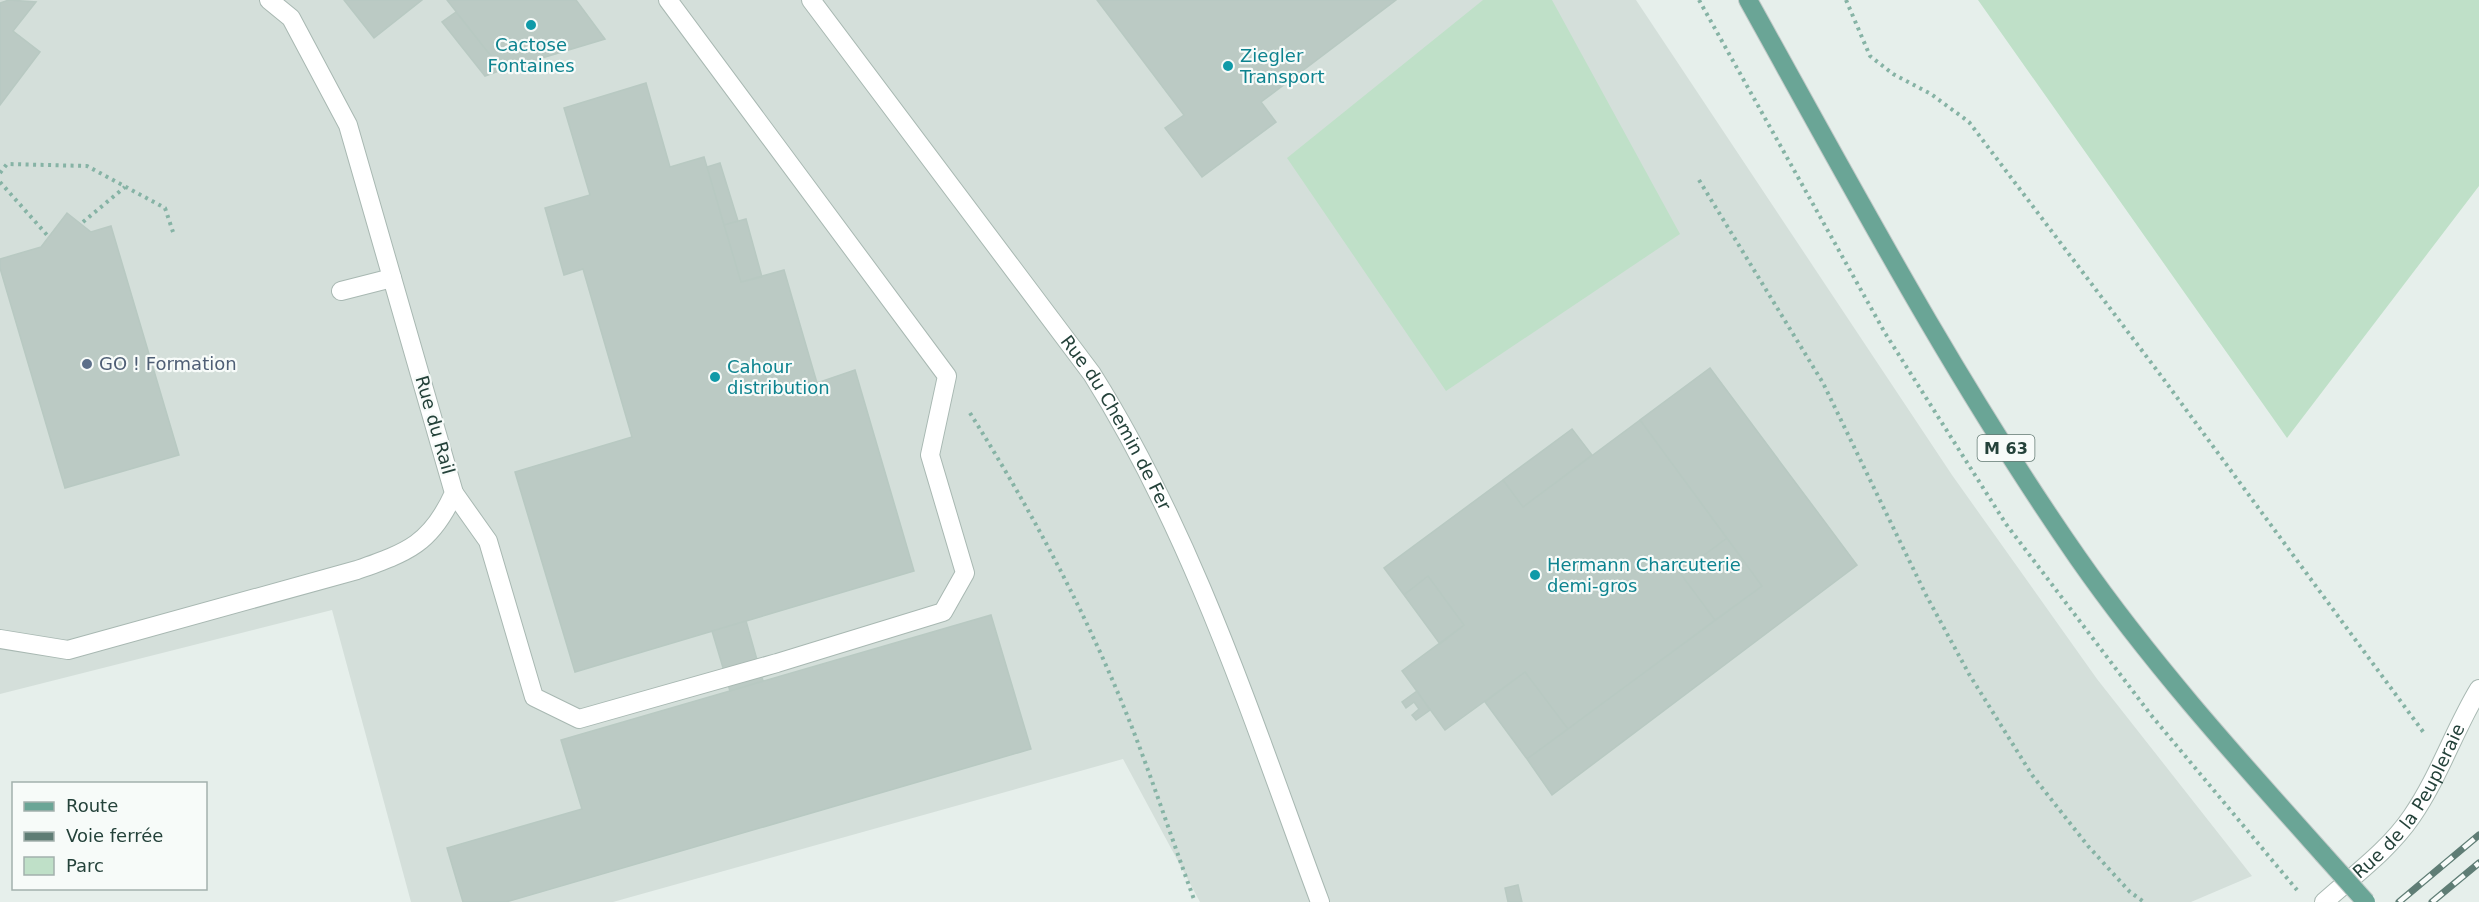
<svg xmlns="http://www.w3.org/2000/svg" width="2479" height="902" font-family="'DejaVu Sans',sans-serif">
<rect width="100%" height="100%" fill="#e6efeb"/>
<path fill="#d4dfda" d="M0,0H1636L1952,475L2097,679L2252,876L2191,902H1200L1123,759L613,902H411L332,610L0,694Z"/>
<path fill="#bfe0c8" d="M1483,0H1552L1680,234L1446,391L1287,158Z
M1978,0H2479V186L2287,438Z"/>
<path fill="#bbcac4" stroke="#b8c9c2" stroke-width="1.5" d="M9,0L36,2L13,31L40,52L0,105V3Z
M344,0H422L374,38Z
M447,0H576L605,39L502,70Z
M1097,0H1396L1261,102L1276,122L1202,177L1165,128L1184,115Z
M456,12L502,70L485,76L442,22Z
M646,83L670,167L704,157L741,282L784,270L817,383L855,370L914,571L575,672L515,472L632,437L583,269L564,275L545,208L590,195L564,108Z
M720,163L738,221L724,225L707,167Z
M67,213L91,232L111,226L179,455L65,488L0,268V259L41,247Z
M746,219L762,277L741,282L724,225Z
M1710,368L1857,565L1552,795L1527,759L1762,586L1640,420Z
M1640,420L1727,538L1680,573L1715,620L1568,729L1525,672L1445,730L1402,671L1464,625L1428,576L1404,595L1384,568L1503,480L1523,507Z
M1572,429L1592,455L1523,507L1503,480Z
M1727,538L1762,586L1715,620L1680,573Z
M1428,576L1464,625L1440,644L1404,595Z
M991,615L1031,749L506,902H463L447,848L582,809L561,740Z
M746,621L763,681L730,691L712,631Z
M1525,672L1568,729L1527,759L1485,702Z
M1417,691L1430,710L1416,720L1412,715L1419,709L1414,702L1406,708L1402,702Z
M1518,885L1522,902H1508L1505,888Z"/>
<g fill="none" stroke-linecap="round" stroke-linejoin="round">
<g stroke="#a8b8b2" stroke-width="20">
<path id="service" d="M341,291L392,278
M454,493L488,541L534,697L579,719L777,663L943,612L965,573L930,455L947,376L668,0"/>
</g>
<g stroke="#a8b8b2" stroke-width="20">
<g id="minor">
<path id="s1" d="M811,0L1092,374C1195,538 1253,722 1320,902"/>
<path d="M0,639L68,650L357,570C408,552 431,544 454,493L348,125L291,18L269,0"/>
<path id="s2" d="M2324,902C2354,875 2389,850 2412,816C2439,777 2454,730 2479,689"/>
</g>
</g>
<g stroke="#c2cac8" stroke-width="20">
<path id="primary" d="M1748,0C1853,189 1955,381 2078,558C2152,664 2238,759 2323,854"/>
</g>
<path stroke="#86b3a5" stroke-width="4" stroke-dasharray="3 4.5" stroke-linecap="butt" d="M1699,0L1885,333L2006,524L2151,715L2297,890
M1846,0L1870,56L1893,74L1931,94L1969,122L2162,377L2424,733
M0,173L7,164L87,166L165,208L173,232
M1699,180L1823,383L1926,595L1969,674L2032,775L2088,846L2130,892L2144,902
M0,182L47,235
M83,222L125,187
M970,413C1033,513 1090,620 1133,730C1155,787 1174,845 1195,902"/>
<use href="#service" stroke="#fff" stroke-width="18"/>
<use href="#minor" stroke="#fff" stroke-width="18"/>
<use href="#primary" stroke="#6aa596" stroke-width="18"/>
<g stroke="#5f7d75" stroke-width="7">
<path id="rail" d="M2399,902L2479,835
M2432,902L2479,863"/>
</g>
<use href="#rail" stroke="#f7fbf9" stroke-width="4.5" stroke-dasharray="14" stroke-linecap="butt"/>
<g stroke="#c2cac8" stroke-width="20" stroke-linecap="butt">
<path id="primary-bridge" d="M2323,854L2366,902"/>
</g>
<use href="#primary-bridge" stroke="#6aa596" stroke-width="18"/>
</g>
<g fill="#0f9aa8" stroke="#f7fbf9" stroke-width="2">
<circle cx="531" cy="25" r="6"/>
<circle cx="1228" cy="66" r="6"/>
<circle cx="715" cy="377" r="6"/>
<circle cx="1535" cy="575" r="6"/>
</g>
<circle fill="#5c6f8a" stroke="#f7fbf9" stroke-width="2" cx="87" cy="364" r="6"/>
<g text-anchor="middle" stroke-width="4.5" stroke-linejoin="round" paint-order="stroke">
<rect fill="#f7fbf9" stroke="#637a73" stroke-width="1.5" x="1977.5" y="435" width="57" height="26" rx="4.5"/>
<g font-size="16" font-weight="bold" fill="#24423a">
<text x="2006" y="454">M 63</text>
</g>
<g font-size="18" fill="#0d838f" stroke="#f7fbf9" text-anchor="start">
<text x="531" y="51" text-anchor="middle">Cactose<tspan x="531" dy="21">Fontaines</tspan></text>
<text x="1240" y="62">Ziegler<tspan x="1240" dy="21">Transport</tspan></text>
<text x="727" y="373">Cahour<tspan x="727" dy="21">distribution</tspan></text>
<text x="1547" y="571">Hermann Charcuterie<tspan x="1547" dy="21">demi-gros</tspan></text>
</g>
<g font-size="18" fill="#4e5e75" stroke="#f7fbf9" text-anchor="start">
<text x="99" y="370">GO ! Formation</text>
</g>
<g font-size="18" fill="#24423a" stroke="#f7fbf9">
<text dy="6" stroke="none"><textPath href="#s1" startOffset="522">Rue du Chemin de Fer</textPath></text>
<text transform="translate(435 425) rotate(74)" y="6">Rue du Rail</text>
<text dy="6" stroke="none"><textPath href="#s2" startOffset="134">Rue de la Peupleraie</textPath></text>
</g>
</g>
<rect x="12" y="782" width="195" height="108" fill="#f7fbf9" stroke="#a3b1ad" stroke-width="1.5"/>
<rect x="24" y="802" width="30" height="9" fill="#6aa596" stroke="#a3b1ad" stroke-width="1.5"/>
<text x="66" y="812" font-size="18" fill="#24423a">Route</text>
<rect x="24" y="832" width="30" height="9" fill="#5f7d75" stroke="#a3b1ad" stroke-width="1.5"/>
<text x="66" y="842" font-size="18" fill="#24423a">Voie ferrée</text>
<rect x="24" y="857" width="30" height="18" fill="#bfe0c8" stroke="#a3b1ad" stroke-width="1.5"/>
<text x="66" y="872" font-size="18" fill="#24423a">Parc</text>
</svg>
